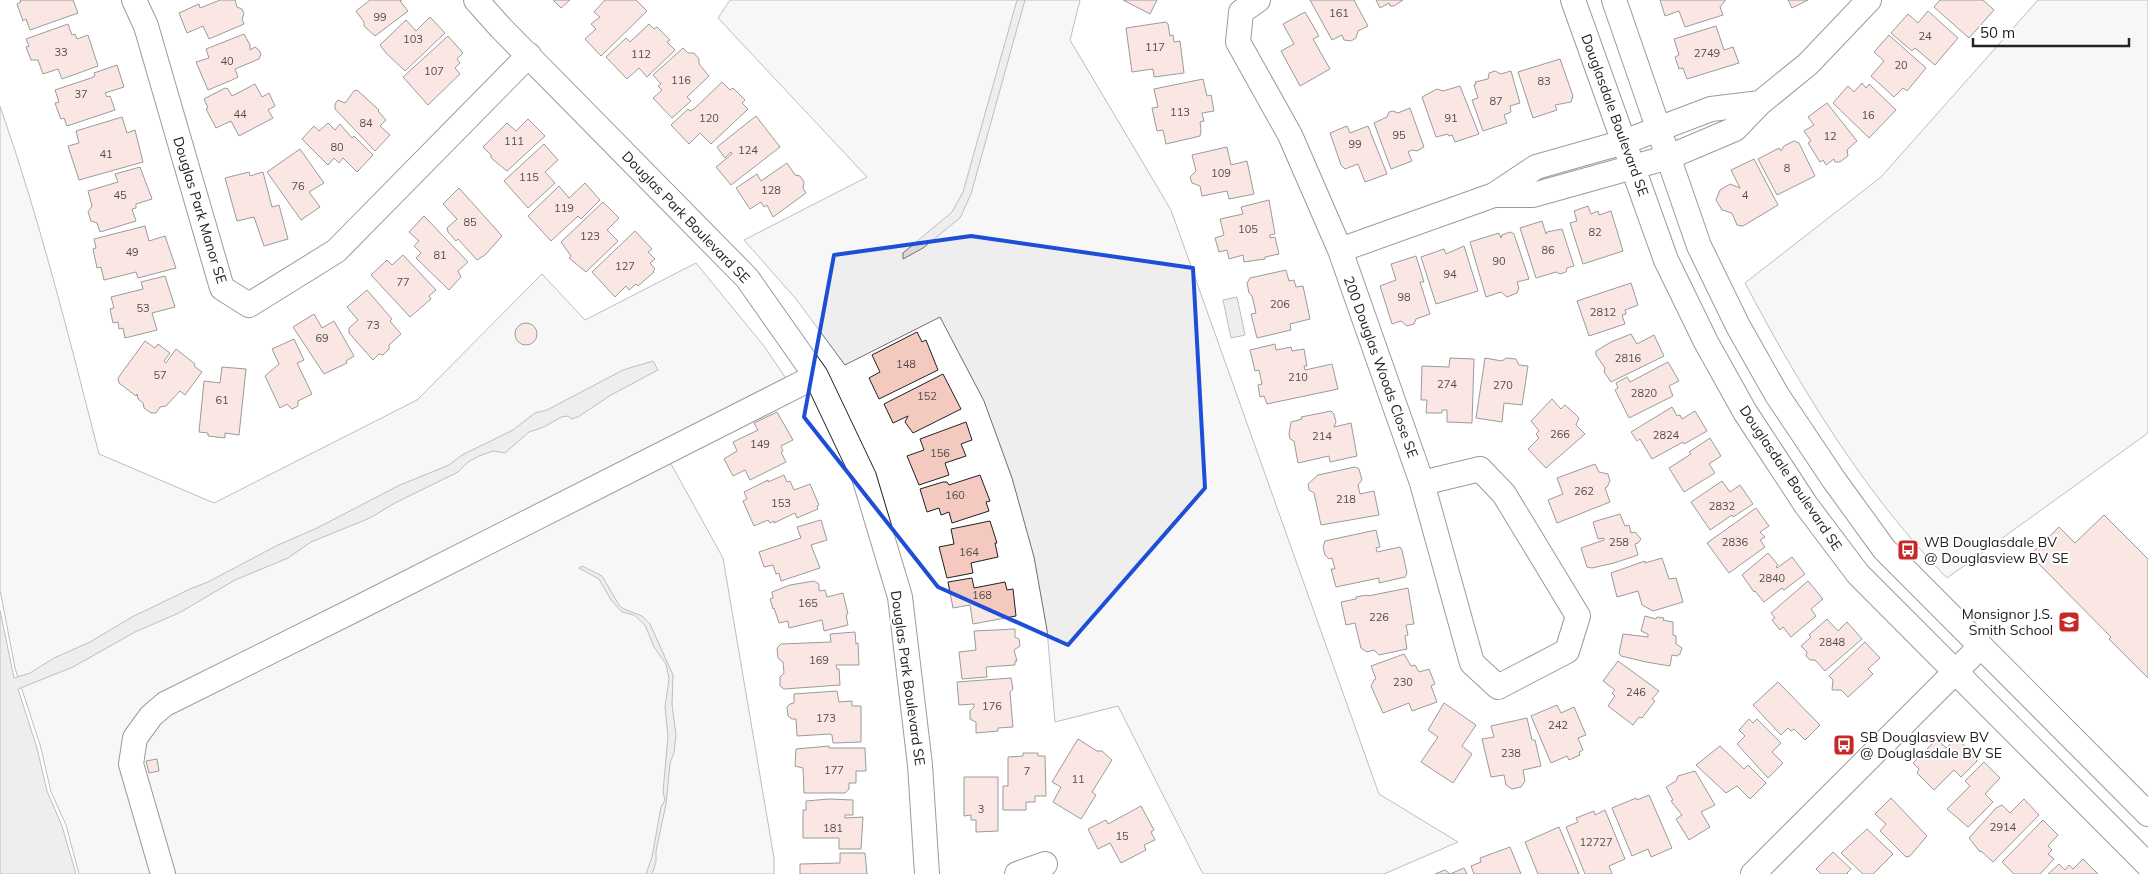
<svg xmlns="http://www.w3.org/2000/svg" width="2148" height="874" font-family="Mulish,sans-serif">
<rect width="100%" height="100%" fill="#fff"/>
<path fill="#eee" stroke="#6f6f6f" d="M730,0H1080L1070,40L1171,210L1379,794L1458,842L1384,874H1203L1118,706L1055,722L1047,630L1034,557L1012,478L984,401L940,317L845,365L796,299L744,240L867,177L718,18Z
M2038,0H2148V433L1947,578C1864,493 1800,387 1745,283L1881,177Z
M0,106C40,220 69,337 99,454L214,503L417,400L542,274L585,320L696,263L764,346L787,380L659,442L723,558L774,858V874H79L66,825L51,792L41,748L15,668L0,590Z"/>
<path fill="#d9d9d9" stroke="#6f6f6f" d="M1017,0H1025L971,194L960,218L923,248L903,259V253L952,212L963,192Z
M1237,297L1245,335L1231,338L1223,300Z
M653,361L658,370L611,395L578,417L571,419L568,416L561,417L544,427L529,432L505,453L493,451L479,456L468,462L458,472L395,503L370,518L311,542L288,558L235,580L179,613L135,632L73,667L18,689L37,748L47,791L62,826L76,874H0V610L14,678L30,673L54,658L90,642L132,617L190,589L208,582L276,546L317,528L400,485L449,465L462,455L513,430L535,413L547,410L623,370Z
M582,566L602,576L619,605L624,609L642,616L650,624L673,675L672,704L676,735L674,753L670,763L666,804L656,851V862L652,874H646L652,857L661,807L665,800L663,792L668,736L665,707L669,679L666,664L654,647L645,625L634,615L622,612L611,600L599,579L579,568Z"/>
<path fill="#f3c9c0" stroke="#222" d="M20,0H73L78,13L30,30L26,19L23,21L17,4L21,2Z
M220,0H235L237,7L242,9L244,14L242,19L244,24L209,39L203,26L187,33L179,13L199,4L200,8Z
M370,0H402L400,1L408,11L375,36L364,26V22L356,11Z
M553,0H570L561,8Z
M605,0H636L647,11L601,56L585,39L596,29L591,24L600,17L594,12Z
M1123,0H1157L1150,14Z
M1310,0H1354L1368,26L1358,31L1356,38L1351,41L1344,40L1342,35L1332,40Z
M1376,0H1403L1394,6H1390L1389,3L1380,8Z
M1660,0H1725V1L1720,7L1723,15L1685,27L1679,11L1665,16Z
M1788,0H1808L1792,8Z
M1940,0H1983L1994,10L1969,38L1934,7Z
M1928,11L1958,38L1935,65L1915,48L1912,51L1891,33L1908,14L1918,23Z
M1305,12L1319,36L1313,39L1330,69L1300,86L1281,51L1294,44L1283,24Z
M430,17L445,33L405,71L386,53L380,45L406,20L416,31Z
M1166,22L1168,24L1170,36L1173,35L1174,42L1180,41L1184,73L1154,77L1153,69L1132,72L1126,28Z
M68,24L72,35L75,34L77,39L88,35L98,66L62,79L58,69L43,74L38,60H31L26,47L29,46L26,39Z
M649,24L654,29L657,27L670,40L667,42L675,50L647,77L639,68L627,79L606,57L626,38L630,42Z
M1716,26L1724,50L1733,47L1739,63L1687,79L1683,68L1679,69L1675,57L1679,55L1674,39Z
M244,34L250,45V50L255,47L259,50L261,54L259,59L235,69L238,77L232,80L208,90L196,62L209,58L206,49Z
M1889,35L1926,68L1907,91L1903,88L1894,97L1871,76L1884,61L1874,52Z
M448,36L463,53L457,59L460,63L455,68L460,74L428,105L403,77Z
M683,48L688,53H694L699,59V64L709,76L687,97L691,101L672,118L653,98L662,90L658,86L661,84L653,75Z
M1560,59L1573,96L1571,102L1555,105L1557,110L1533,118L1518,72Z
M117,65L124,87L105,93L107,97L110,96L115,110L67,126L64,118L61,119L60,117L55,103L59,102L55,90L91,78L95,76L94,73Z
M1495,71L1501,74L1511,71L1520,103L1510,106L1511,112L1504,115L1507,123L1483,131L1472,100L1478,98L1474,85L1476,84L1475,82L1488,79L1489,73Z
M1203,79L1207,96L1211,95L1214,111L1202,113L1204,121L1200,122L1201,130L1200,136L1166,144L1163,130L1157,131L1152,108L1158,107L1154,89Z
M722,82L730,90L733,88L745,100L742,103L748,109L711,144L700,133L689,144L671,125L688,109L690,111L694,109Z
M1862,83L1866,88L1869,84L1896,110L1869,138L1833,103L1848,86L1854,92Z
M255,84L262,97L269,93L275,106L268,110L273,118L239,136L231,121L216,128L206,109L208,108L204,99L225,88L228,89L232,96Z
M1460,86L1479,134L1455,142L1452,135L1449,136L1448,134L1436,137L1422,97L1437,89L1443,91Z
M357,90L379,110L378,111L386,120L380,126L390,135L375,151L335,109V104L338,100L345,103L354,91Z
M1827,103L1857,141L1847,150L1848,156L1840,162H1835L1834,159L1826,165L1823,160L1820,162L1808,143L1811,141L1804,131L1814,125L1808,117Z
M1410,108L1424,147L1417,151L1412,150L1408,152L1412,161L1391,169L1374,123L1387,117L1389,112L1393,111L1398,113Z
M756,116L780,147L731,185L716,167L732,154L731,152L725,158L717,147Z
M122,117L127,133L135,130L143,162L79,180L68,146L79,143L76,131Z
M528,119L545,136L507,171L491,158V155L483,147L507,123L516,131Z
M328,123L335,130L340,124L352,138L354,136L373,155L357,172L343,158L339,163L334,158L328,165L302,139L314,126L319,131Z
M1347,126L1350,133L1368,126L1387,174L1365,182L1358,164L1345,169L1341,165L1330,133Z
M1794,141L1799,143L1815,176L1777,195L1758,159L1779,148L1781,151L1784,146Z
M544,144L558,160L545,172L555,183L528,208L504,181Z
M1227,147L1231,165L1247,161L1254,194L1229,199L1227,191L1202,196L1200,186L1192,183L1190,177L1196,171L1192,155Z
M300,149L324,183L309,192L320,207L301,220L267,172Z
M1754,159L1778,205L1743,226L1737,225L1732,213L1722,210L1716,200L1720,190L1730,184L1740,188L1731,170Z
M787,163L795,175L800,176L804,182L803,188L806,193L773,217L767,205L764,207L761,202L750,209L736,188L757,174L761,181Z
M140,167L152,199L136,204V208L132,209L136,221L100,232L97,223L91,221L88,212L92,206L88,191L118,182L115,174Z
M249,172L250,176L263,172L272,207L279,205L288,239L264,246L254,217L237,221L225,178Z
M585,183L600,200L581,219L578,216L551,241L528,216L559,186L569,198Z
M459,188L502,236L485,255L477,260L458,239L456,241L448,232L447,228L457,219L443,204Z
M1269,200L1275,234L1270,235V238L1275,237L1279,254L1265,257V259L1244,262L1243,255L1229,259L1227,250L1219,252L1215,238L1224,235L1220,219L1243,214L1241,207Z
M603,202L619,218L607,230L618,241L586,272L569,258L571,256L561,242Z
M1588,206L1591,214L1598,211L1599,215L1611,211L1623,251L1583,264L1570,223L1577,221L1574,211Z
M424,216L468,262L458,271L461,277L449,290L416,258L421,253L414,246L419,241L409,232Z
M1542,221L1546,234L1547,232L1562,229L1574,266L1567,268L1566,272L1560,274L1556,272L1536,278L1520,228Z
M145,226L149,241L165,236L176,268L138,278L136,272L104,280L101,267L97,268L93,249L96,248L94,239Z
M635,231L652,249L648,252L655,259L650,263L655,269L653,271L654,272L638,286L636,284L629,290L626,286L615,297L592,272Z
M1510,232L1514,234L1529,279L1517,282L1519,288L1517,293L1507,297L1501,292L1486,297L1470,242L1499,233L1501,238L1502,235Z
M1464,246L1478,291L1436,304L1421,257L1444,249L1446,254Z
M403,255L436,290L429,296L431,299L410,317L371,275L387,260L392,265Z
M1416,256L1424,282H1420L1430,314L1416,319L1414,324L1407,326L1401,321L1392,324L1380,286L1396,280L1391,264Z
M1286,270L1289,281L1294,280L1296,287L1303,286L1310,319L1290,324L1291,330L1257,338L1251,314L1256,313L1252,296L1249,293L1247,283L1250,278Z
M165,276L175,307L152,313L157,330L125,338L123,328L119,329L118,322L113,323L110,309L114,308L111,297L143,289L141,282Z
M1631,283L1638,305L1625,310L1626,314L1622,315L1625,324L1589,336L1577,301Z
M367,290L392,319L390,321L401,334L389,345V349L383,355L379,354L373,360L349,333V328L358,320L347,307Z
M314,314L322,328L334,321L354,356L346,361L347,363L324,374L293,327Z
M515 334a11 11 0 1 1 22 0a11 11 0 1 1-22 0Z
M917,332L922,342L926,340L938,370L879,399L869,378L880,372L872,355Z
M1631,334L1637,344L1654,335L1664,356L1611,382L1604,372L1605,368L1596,355V351L1611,342Z
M294,339L304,360L297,363L312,394L298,401V406L292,409L287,404L280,408L265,376L279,364L272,349Z
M145,341L155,348L158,344L170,353L164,361L166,363L176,349L195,364L194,366L202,372L185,395L180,391L166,406L160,407L156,413H151L144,408L143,403L138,399L137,394L136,396L119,383L118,378Z
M1275,344L1276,350L1291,347L1292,351L1304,349L1307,366H1304L1305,370L1332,364L1338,389L1267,404L1264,396L1260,397L1258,385L1262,384L1259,370L1255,371L1250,350Z
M1450,358L1474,359L1472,423L1447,422V410H1442V413H1426L1427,400H1421L1422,366L1449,367Z
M1485,358L1502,361L1506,358L1516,359L1519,365L1528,366L1522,405L1504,403L1502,422L1476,418Z
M1668,362L1679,381L1669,386L1673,396L1629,418L1615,390L1618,388L1616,383L1627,377L1630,382Z
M222,367L246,369L239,435L225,433V438L208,436V433L199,432L204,381L220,383Z
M943,374L961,409L913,433L905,422L908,416L893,423L884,404Z
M1552,399L1561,409L1565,405L1573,412L1579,418L1576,425L1585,434L1546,468L1528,449L1539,438L1536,434L1539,431L1531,421Z
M1672,407L1677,416L1680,415L1682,419L1695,411L1707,431L1684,444L1683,442L1652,459L1640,439L1637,441L1631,432Z
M1331,411L1334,414L1336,422L1334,427L1351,423L1357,456L1330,462L1329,456L1298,463L1294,441L1290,439L1289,434L1291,422L1302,419L1301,417Z
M777,412L793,440L781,446L783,451L781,452L786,462L750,480L745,470L733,476L724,459L737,451L733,442L758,430L754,423Z
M966,422L972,440L961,444L966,456L945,463L949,475L919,485L907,456L924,450L920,439Z
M1710,438L1721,456L1709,464L1715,473L1684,492L1669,468L1691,454L1689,452Z
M1595,464L1599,472L1608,474L1610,481L1607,487L1605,488L1610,502L1557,523L1548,500L1563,494L1557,478Z
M1355,467L1359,469L1362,480L1358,485L1360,494L1374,491L1379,515L1321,525L1314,493L1309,490L1308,484L1318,475Z
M784,475L787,482L790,481L794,490L810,484L819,505L817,506L818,509L797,518L795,513L774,523V521L770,523L768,520L754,526L743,501L747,499L744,492L768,480V482Z
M980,475L990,501L986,502L989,511L952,523L949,512L941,515L939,508L927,512L920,489L943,482H947L949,485Z
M1722,481L1730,492L1740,485L1753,504L1733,517L1732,515L1710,530L1691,502Z
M1756,508L1769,526L1760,532L1765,537L1760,540L1765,547L1729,573L1707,543Z
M1620,514L1625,526L1629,525L1631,533L1635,532L1641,539L1638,543L1635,544L1638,555L1614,563L1592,568L1587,567L1581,548L1604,540V538L1598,539L1593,522Z
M2104,515L2148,559V678L2109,639L2111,637L2030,555L2059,527L2075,543Z
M821,520L827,540L811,545L820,568L781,581L779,573L776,574L773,565L764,567L759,552L801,538L797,527Z
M990,521L997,543H995L998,557L971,563L973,573L947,578L939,547L954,544L951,529Z
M1376,530L1380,547L1376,548L1377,552L1400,547L1402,550L1407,573L1405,577L1379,583V578L1336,587L1331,569H1335L1332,558L1329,559L1325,555L1323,547L1325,541Z
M1768,553L1778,565L1776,567L1777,568L1792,557L1805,574L1784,590L1782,588L1764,602L1755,591L1754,592L1742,575Z
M1662,558L1669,579L1676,578L1683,602L1653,611L1642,605L1638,591L1617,597L1611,573L1645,561V563Z
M972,578L974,588L1005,582L1007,590L1013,589L1016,616L973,624L970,605L953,608L948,582Z
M814,581L819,584V591L825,590L827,597L843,593L848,614L846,615L848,625L824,631L822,620L789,628L788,621L779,623L774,608L773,609L770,599L773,598L772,592L790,585Z
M1808,581L1823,599L1811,609L1816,616L1791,637L1783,627L1780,630L1772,620L1775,618L1771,613Z
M1408,588L1414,624L1406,625L1408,635L1405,636L1407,649L1379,655L1374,650L1367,652L1361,648L1355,623L1346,625L1341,602L1356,599V597L1367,595L1368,596Z
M1645,616L1656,619L1657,617L1664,618L1663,620L1673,622V635L1676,636V644L1682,648L1680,654L1677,656L1672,655L1670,666L1646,662L1621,656L1619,653L1623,634L1648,637V634L1641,631Z
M1827,619L1838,631L1847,622L1862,639L1825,671L1815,660H1810L1806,656L1807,652L1801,646L1811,637L1809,635Z
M1015,629V637L1019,639L1020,646L1014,650L1017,661H1015V665L986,667L987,677L962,679L959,652L976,650L974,631Z
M855,632L856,644L858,643L859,665H836L837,669H839L840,685L784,689L780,686V677L784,673L783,662L778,658L777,648L781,644L831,642L830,634Z
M1865,642L1880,658L1868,669L1873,674L1848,697L1841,690H1832L1833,680L1829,676Z
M1404,654L1411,666L1415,665L1419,672L1429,669L1435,684L1431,686L1437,702L1412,711L1409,703L1383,713L1371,686L1374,680L1376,679L1371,666Z
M1618,661L1659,691L1652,699L1655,701L1642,718L1639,717L1633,725L1608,706L1615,696L1612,693L1615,690L1603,681Z
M1011,678L1013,689L1010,692L1013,727L998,728V731L976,733V722L970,719V711L974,707V704L959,705L957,682Z
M1778,682L1820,725L1805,740L1794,729L1791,731L1788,728L1781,735L1753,705Z
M837,691L839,702L852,701V706H861V742L833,743L832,735L830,734L797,736L796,719H792L788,716L787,707L790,704L794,703V694Z
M1444,703L1476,725L1462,746L1472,754L1453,783L1421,762L1438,737L1428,730Z
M1557,705L1561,713L1574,707L1586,735L1578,738L1583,750L1579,752L1580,755L1569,760L1567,756L1551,763L1531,716Z
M1527,718L1532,740H1535L1541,766L1523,770L1525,781L1521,787L1512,789L1506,785L1504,775L1491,777L1482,739L1494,737L1491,726Z
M1749,719L1753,723L1757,719L1781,743L1772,752L1783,763L1768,778L1737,744L1745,736L1739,730Z
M1956,738L1971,752L1970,754L1977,761L1961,777L1954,770L1934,790L1917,773L1919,769L1913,763L1937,739L1946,748Z
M1078,739L1097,751H1102L1112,760L1092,792L1096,795L1081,819L1053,802L1061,787L1052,782Z
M829,746V748H865L866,771H856V783H849V789L845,793H804L803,768L795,766L796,749Z
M1720,746L1744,769L1748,765L1766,783L1750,799L1737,786L1726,793L1696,765Z
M1023,753H1038V756H1045L1046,796H1035V802H1026V810H1003V786H1008V757L1023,756Z
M157,759L159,771L149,773L146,761Z
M1984,762L2000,778L1985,794L1993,802L1968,827L1947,809L1970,786L1965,781Z
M1695,771L1715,805L1701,812L1710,827L1689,840L1676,819L1682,815L1671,801L1673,800L1666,787L1676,781L1678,776Z
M964,777H998V831L976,832V820H971V815L964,816Z
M1649,795L1672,848L1651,857L1648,849L1632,856L1612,808L1636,798L1637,800Z
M1891,798L1927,836L1910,856L1906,857L1880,831L1886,824L1875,814Z
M829,799L853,800V815H845V818L863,817L861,849H839V838H803V810H806V801Z
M2024,799L2039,815L1993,862L1981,851L1980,852L1969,838L1996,808L2002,805L2010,813Z
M1141,806L1154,830L1151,832L1155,840L1144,845L1146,850L1121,863L1110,843L1098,849L1088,829L1106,820L1108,824Z
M1605,810L1625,859L1609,866L1612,874H1585L1566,827L1578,822L1576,818L1594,811L1595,815Z
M2043,820L2058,835L2048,846L2052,850L2048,854L2054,859L2040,874H2014L2002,862Z
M1559,827L1579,874H1538L1525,842Z
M1867,829L1893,854L1873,874H1863L1841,853Z
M1510,847L1521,874H1474L1471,866L1481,862L1480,858Z
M1833,852L1851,869L1847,873L1848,874H1821L1816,869Z
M840,853H865L867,874H800V864L840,863Z
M2083,859L2098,874H2048L2059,864L2065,870L2069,865L2073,869Z
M1464,868L1467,874H1435L1445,870L1450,874Z"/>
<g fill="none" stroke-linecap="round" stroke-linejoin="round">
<g stroke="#222" stroke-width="26">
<path id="minor" d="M134,0L146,26L222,288L249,305L336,251L529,55
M476,0L501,28L747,278L816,376L864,477L900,597L920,765L927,874
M1258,0L1241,12L1238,42L1290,135L1340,250L1422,483L1472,663L1498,687L1567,651L1578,616L1504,494L1480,469L1422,483
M1573,0L1666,260L1706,342L1745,412L1806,505L1858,574L2148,865
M1614,0L1699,246L1738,326L1777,395L1834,480L1884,549L2148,814
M1494,195H1533L1669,157L1735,129L1760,103L1808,64L1869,0
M1340,250L1494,195L1536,167L1624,142L1711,109L1760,103
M163,874L131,764L135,738L151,716L165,704L358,608L816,376
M1017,874L1045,864
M1753,874L1980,647"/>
</g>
<use href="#minor" stroke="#fff" stroke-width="24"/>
</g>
<path d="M0 0H2148V874H0ZM971,236L1193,268L1205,488L1068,645L938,587L804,417L834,255Z" fill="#fff" fill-opacity=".55" fill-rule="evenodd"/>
<path fill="none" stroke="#1d4ed8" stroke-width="4" stroke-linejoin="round" d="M971,236L1193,268L1205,488L1068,645L938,587L804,417L834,255Z"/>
<defs>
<g id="bus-square" transform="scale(1.125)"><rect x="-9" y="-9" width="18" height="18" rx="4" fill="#c62828" stroke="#fff"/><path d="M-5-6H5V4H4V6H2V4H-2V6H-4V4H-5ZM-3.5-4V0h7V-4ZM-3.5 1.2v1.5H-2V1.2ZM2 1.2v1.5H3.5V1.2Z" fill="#fff"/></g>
<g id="school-square" transform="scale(1.125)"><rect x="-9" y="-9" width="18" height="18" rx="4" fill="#c62828" stroke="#fff"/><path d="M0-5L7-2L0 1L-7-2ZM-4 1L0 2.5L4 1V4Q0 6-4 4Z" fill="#fff"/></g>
</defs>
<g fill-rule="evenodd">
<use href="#bus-square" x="1908" y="550"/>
<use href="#school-square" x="2069" y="622"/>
<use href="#bus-square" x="1844" y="745"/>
</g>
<g text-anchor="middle" stroke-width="4" stroke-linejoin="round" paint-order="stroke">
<g font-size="11" fill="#564c4a">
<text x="1339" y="17">161</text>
<text x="380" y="21">99</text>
<text x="1925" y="40">24</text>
<text x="413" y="43">103</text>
<text x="1155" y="51">117</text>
<text x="61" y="56">33</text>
<text x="1707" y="57">2749</text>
<text x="641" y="58">112</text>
<text x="227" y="65">40</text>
<text x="1901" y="69">20</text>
<text x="434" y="75">107</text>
<text x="681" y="84">116</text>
<text x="1544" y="85">83</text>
<text x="81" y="98">37</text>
<text x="1496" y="105">87</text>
<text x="1180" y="116">113</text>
<text x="240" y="118">44</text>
<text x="1868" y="119">16</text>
<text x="709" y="122">120</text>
<text x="1451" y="122">91</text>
<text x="366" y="127">84</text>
<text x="1399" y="139">95</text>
<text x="1830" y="140">12</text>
<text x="514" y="145">111</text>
<text x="1355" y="148">99</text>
<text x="337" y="151">80</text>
<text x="748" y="154">124</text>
<text x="106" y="158">41</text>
<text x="1787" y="172">8</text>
<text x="1221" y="177">109</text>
<text x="529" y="181">115</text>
<text x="298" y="190">76</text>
<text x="771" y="194">128</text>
<text x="120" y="199">45</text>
<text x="1745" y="199">4</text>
<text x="564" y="212">119</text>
<text x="470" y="226">85</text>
<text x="1248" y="233">105</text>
<text x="1595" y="236">82</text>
<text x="590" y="240">123</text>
<text x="1548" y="254">86</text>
<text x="132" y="256">49</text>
<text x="440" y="259">81</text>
<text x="1499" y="265">90</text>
<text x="625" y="270">127</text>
<text x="1450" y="278">94</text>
<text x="403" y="286">77</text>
<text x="1404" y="301">98</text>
<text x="1280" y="308">206</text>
<text x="143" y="312">53</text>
<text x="1603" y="316">2812</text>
<text x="373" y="329">73</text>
<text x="322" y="342">69</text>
<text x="1628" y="362">2816</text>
<text x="906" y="368">148</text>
<text x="160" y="379">57</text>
<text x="1298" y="381">210</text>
<text x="1447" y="388">274</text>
<text x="1503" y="389">270</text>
<text x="1644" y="397">2820</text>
<text x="927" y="400">152</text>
<text x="222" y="404">61</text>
<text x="1560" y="438">266</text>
<text x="1666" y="439">2824</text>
<text x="1322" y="440">214</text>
<text x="760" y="448">149</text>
<text x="940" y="457">156</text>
<text x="1584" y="495">262</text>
<text x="955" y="499">160</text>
<text x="1346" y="503">218</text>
<text x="781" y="507">153</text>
<text x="1722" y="510">2832</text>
<text x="1619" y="546">258</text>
<text x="1735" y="546">2836</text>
<text x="969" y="556">164</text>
<text x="1772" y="582">2840</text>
<text x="982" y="599">168</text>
<text x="808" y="607">165</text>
<text x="1379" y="621">226</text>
<text x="1832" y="646">2848</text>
<text x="819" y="664">169</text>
<text x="1403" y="686">230</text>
<text x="1636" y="696">246</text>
<text x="992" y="710">176</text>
<text x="826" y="722">173</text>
<text x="1558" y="729">242</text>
<text x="1511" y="757">238</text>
<text x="834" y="774">177</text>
<text x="1027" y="775">7</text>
<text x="1078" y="783">11</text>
<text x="981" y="813">3</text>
<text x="2003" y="831">2914</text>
<text x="833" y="832">181</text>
<text x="1122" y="840">15</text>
<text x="1596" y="846">12727</text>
</g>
<g font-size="14" fill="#222" stroke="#fff">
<text transform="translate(1615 115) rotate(70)" y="5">Douglasdale Boulevard SE</text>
<text transform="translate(200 210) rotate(73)" y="5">Douglas Park Manor SE</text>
<text transform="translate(686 217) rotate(46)" y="5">Douglas Park Boulevard SE</text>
<text transform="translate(1381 367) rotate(70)" y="5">200 Douglas Woods Close SE</text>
<text transform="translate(1791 478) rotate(56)" y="5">Douglasdale Boulevard SE</text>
<text transform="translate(908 678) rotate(82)" y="5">Douglas Park Boulevard SE</text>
</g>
<g font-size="14" fill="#222" stroke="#fff" text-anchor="start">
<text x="1924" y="547">WB Douglasdale BV<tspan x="1924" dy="16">@ Douglasview BV SE</tspan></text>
<text x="2053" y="619" text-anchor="end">Monsignor J.S.<tspan x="2053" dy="16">Smith School</tspan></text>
<text x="1860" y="742">SB Douglasview BV<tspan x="1860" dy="16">@ Douglasdale BV SE</tspan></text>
</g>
</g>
<path d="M1973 38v8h156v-8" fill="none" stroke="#222222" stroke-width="2.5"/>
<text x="1980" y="38" font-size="15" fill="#222222" stroke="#ffffff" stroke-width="4" paint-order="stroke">50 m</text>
</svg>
